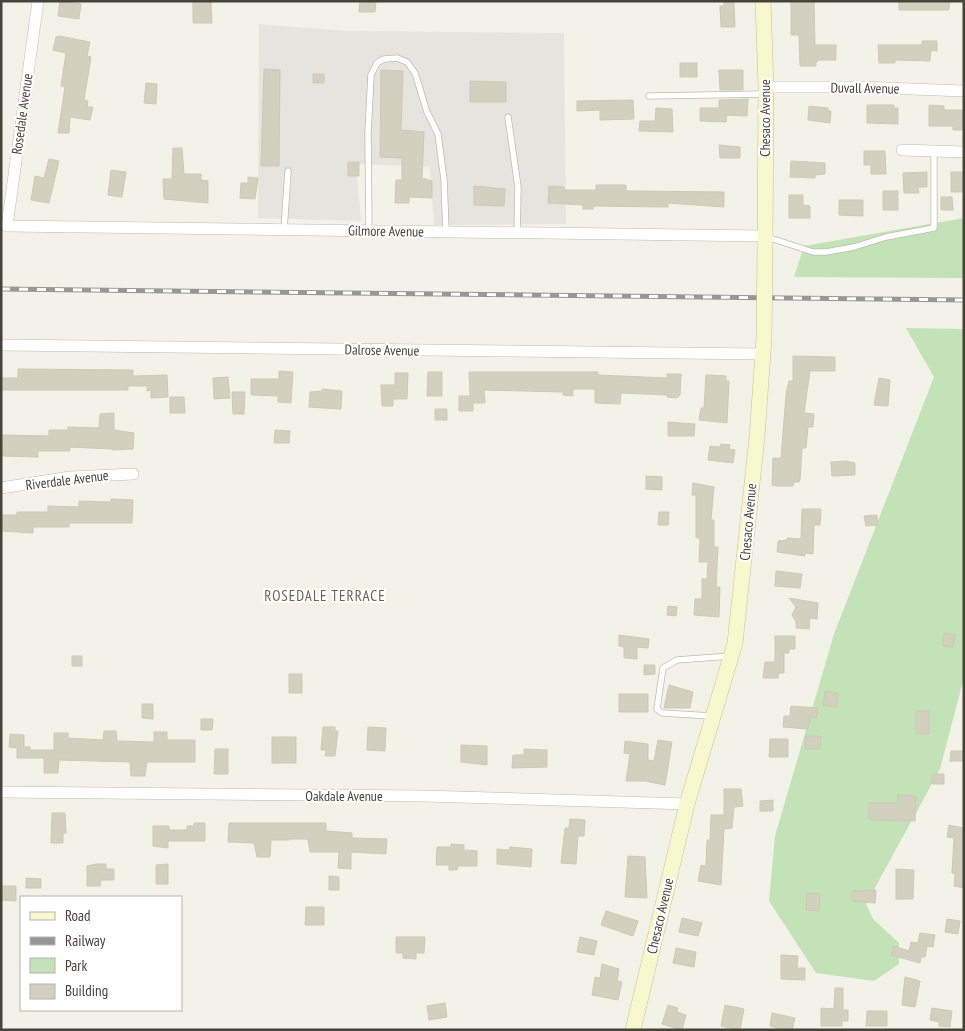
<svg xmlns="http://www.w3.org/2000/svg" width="965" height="1031" font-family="'PT Sans Narrow',sans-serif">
<rect width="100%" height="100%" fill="#f2f2e9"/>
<path fill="#e5e4de" d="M259,24L345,31L564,33L566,224L434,225L430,167L356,164L361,221L258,218Z"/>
<path fill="#c4e2b7" d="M964,218V278L794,277L804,246Z
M906,328L964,329V677L940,769L866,904L873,919L899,943V964L874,981L816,973L769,901L775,836L834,634L934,377Z"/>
<path fill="#d3d0c0" stroke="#cdc9b4" d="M60,1L81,4L79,19L58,16Z
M193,1H211L212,23H193Z
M360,1H376L375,12H359Z
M734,1L735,27H721L720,6H724V2Z
M791,1H814L815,45H836V60H819L816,62V66H800L799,35H791Z
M899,1H950L949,10H899Z
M59,36L90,42L87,56L91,57L84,100L88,101L87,107H93L90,120L70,117L69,133H58L65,87L61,86L66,53L53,50L56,37Z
M922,41H937V51L931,50L930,61L895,60V63H879L878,45H922Z
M680,63H697V77H680Z
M264,69L280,70L279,166H261Z
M381,70L403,71L401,130L424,132L422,178L432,181V198L409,197V203H395L396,180H402V158L380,157Z
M719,70H743V90H720Z
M313,74H324V83H313Z
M470,81L506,82V102H470Z
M146,83L157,84L156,104L144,103Z
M748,99L747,116L727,115L726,122L700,121V108H719V100Z
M633,100L634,119L600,120V110L577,111V101Z
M867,105H894V108H898V124L867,123Z
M929,105L944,106V110H964V130H953V126H929Z
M809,106L828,108V111H831L830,123L808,120Z
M656,108L672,109L673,132L639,131L640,121H655Z
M719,145L740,147V158H720Z
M173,148H182L184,174H201V180L208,181V203L164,199L163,179H172Z
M864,151H885L886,174H871V165H864Z
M49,159L59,161L49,203L31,200L35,176L44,178Z
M791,161L825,163V174L815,175V178L790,177Z
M348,162H359V176H348Z
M111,170L126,172L122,197L108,195Z
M927,172V187H918L919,193H904L903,173Z
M951,172H964V192H951Z
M248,177L258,178L255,199L240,198L241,183H248Z
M596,185H626V191H633L724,192V207L668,203V207L593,206V209H583V205L548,203L549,186L564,187V190H596Z
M474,186L505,189L504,206L474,205Z
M883,191H898V210H883Z
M789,195H803V205L810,206V218H789Z
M941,197H952L953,210H941Z
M839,200H863V216L839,215Z
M793,356L835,357V371H810L804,413L814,414L813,427H808L806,448H802L800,480L799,482H794L793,486H777L772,485L773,458H781L786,395L789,381H793Z
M18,369L133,370V376L167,375L168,397L151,398V390L147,391V386H128V390H1V378H18Z
M279,371L293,372L291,403L278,402V396L251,395V379H279Z
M428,372H442V396H427Z
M469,372H598V375L667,378V374H681L680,395L677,398L667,397V395L621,393L620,404L595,403V389H573V396L563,395V392L484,390L485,403H473V411H459V396H470Z
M395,373H408L407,399H393V406H382L381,385H395Z
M706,375L726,376V381H729L727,423L699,420L701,408H704Z
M228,377L230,398L214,399L213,378Z
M879,378L890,380L888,406L874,405Z
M322,389L342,391L341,409L309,407L310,392L322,391Z
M232,392H245L244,414H233Z
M170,397H184L185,413H170Z
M435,409H447V420H435Z
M114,413V430L134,433L133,449L112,450V449L70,447V451H38V457L1,456V435L49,436V430H68V427L99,428L100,414Z
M668,422L695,424L694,436H668Z
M275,430L290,431L289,443H274Z
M721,444L730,445L729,449L735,450L733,463L708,460L710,446L720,447Z
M846,461L855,463V475L832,476L831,462Z
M646,476L662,477V490L646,489Z
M693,483L714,487L711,520H714V547H718L716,587H720L719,617L694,615L695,599H702V579H707L708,562H699L700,541L699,538H696V495H692Z
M111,499L133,500L132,523H69V527H33V533L1,531V515H17V512H48V506L79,507V501L111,502Z
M802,509H821L820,525H814L813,554L805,553V556L777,552L778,541L787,540V538L801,539Z
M659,512H669L668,525H658Z
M877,515L878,525L866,526L864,516Z
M776,571L802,574L800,588L775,586Z
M789,598L818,603L817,619L810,618L809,629L796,628V622L792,615L796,607Z
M668,606L677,607L676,616L667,615Z
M944,633L955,634L953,647L943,646Z
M619,635L649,639L648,648L637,647V659L624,658V647L619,646Z
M775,636H795V649H789V653H784V673H779L778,678H763L765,662H775Z
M72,656H82V666H72Z
M644,665H655V674L644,675Z
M289,674H302V693H289Z
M669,685L693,692L690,708H664Z
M825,691L838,693L837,707L823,705Z
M619,694H648V712H619Z
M142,704H153V719L142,718Z
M791,706L818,708L816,718L810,717L808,729L783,727L784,716H790Z
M916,711H929V734H916Z
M201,719H213L212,730H201Z
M323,727H335V731H338L335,756H325L326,750H321Z
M368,727L386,728L385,751L367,750Z
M104,731H116L117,741L154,742V732H167V740H195V762H147L145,776H131L130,762L59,760L58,773H44V758H17V748L9,747L10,734L24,735V747H30V750H54V733H68V738L103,740Z
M806,736H821L820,749H805Z
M272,737H296V763H272Z
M770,739H788V757H769Z
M658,740L672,742L665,785L645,781H626L630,754L624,753L625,741L648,744V760L654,761Z
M461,745L487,746V765L461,762Z
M215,749H228V774H214Z
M524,749L547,750V767L512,768L513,755H524Z
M951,751H963V761H950Z
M932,774H944V784H932Z
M724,789H741L743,806L734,807L732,828L724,829L721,885L698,881L701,865L706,866L707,840H710L711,815H724Z
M898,795L916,796L915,821L869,820V803H898Z
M773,800V811H760V801Z
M52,813H65L66,833H63V843H51Z
M570,819L585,820L584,836H578L576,864L561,863L565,828H569Z
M194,823H205V841H168V848L153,846V826H169V830H187V826H194Z
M229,823H326V831L352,833V838L387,839L386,854L351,852V869L338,868L339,852H310L308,839H290L289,840H271L270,857H257L254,843L228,842Z
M949,825L964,828V888L954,886L955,874L952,873L954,838L947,837Z
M451,844L464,845V850L477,851V866H458L457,870H449V865H436L437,847H451Z
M510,847L532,849L531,867L497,864V849L509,850Z
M628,856L645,857L647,898L625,897Z
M96,864H106V869H114V880H101L100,886H87V866Z
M168,864V884H156V865Z
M896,869L914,870L913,899H896Z
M329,876L339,877V890H329Z
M26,878L41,879V888H26Z
M1,886H16V901L1,900Z
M876,890L875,903L853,901V891Z
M807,893L820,894L819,911L806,910Z
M306,907H324V925H305Z
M606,911L638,921L633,936L601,925Z
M682,918L702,923L698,936L679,932Z
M947,919L960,921L958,934L945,932Z
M920,933L935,935L933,947L927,946L925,957H921L920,963L891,955L894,946L909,951L911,942L918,943Z
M396,937H425L424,953H416V959L403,958V953H396Z
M580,937L597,941L594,955L577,952Z
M676,948L696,952L694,967L673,963Z
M781,955L798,956L797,968H805V980L781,979Z
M602,964L619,969L617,981L622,982L618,1000L592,995L595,977L600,978Z
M905,977L920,981L915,1007L902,1005Z
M835,988H843V1010H848V1021H842V1026H821V1008L834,1009Z
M445,1003L447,1017L429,1020L427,1006Z
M668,1005L678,1008L677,1012L686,1015L682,1030L662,1024Z
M725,1005L744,1009L740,1030L721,1026Z
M932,1008L952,1011L950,1027L939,1026V1022L930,1020Z
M867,1011H887V1026H866Z
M772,1013L795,1018L792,1030H778V1028L770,1026Z"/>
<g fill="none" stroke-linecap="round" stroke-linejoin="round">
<g stroke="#bdbcad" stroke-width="7">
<path id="lane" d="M649,96L766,94
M508,117L518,187L517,233
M284,230L288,171
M369,231L368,133L371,75L377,63L384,59L397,58L407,62L415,73L427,112L438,134L444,180L446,232
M767,237L813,252H826L854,247L886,237L934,228V151
M712,716L662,713L657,709L663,668L677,660L730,656"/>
</g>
<g stroke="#bdbcad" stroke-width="12">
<path id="street" d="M38,1L7,226L765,236
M766,87H859L964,91
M902,150L964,152
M1,345L763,354
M1,488L70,477L133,474
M1,792L424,796L687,804"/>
</g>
<g stroke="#c3c397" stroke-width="16">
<path id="secondary" d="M763,1L766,87L765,247
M633,1030L687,804L735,643L757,437L764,338"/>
</g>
<use href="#lane" stroke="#fff" stroke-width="5.5"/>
<use href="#street" stroke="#fff" stroke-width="11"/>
<use href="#secondary" stroke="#f7f8ce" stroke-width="15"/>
<g stroke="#979797" stroke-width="5">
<path id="rail" d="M1,289L964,300"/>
</g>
<use href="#rail" stroke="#fff" stroke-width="3" stroke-dasharray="9" stroke-linecap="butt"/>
<g stroke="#c3c397" stroke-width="16" stroke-linecap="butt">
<path id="secondary-bridge" d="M764,338L765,247"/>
</g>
<use href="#secondary-bridge" stroke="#f7f8ce" stroke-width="15"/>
</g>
<g text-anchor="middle" stroke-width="4" stroke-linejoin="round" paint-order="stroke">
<g font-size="14" fill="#454438" stroke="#fff">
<text transform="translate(865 88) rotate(1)" y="5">Duvall Avenue</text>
<text transform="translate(22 114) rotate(-82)" y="5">Rosedale Avenue</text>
<text transform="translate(765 118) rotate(-90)" y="5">Chesaco Avenue</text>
<text transform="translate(386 231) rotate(1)" y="5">Gilmore Avenue</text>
<text transform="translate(382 350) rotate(1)" y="5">Dalrose Avenue</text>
<text transform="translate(67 480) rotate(-7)" y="5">Riverdale Avenue</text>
<text transform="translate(748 522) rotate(-85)" y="5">Chesaco Avenue</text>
<text x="344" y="801">Oakdale Avenue</text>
<text transform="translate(660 916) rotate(-77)" y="5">Chesaco Avenue</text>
</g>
<g font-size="15" letter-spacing="1" fill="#676451" stroke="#fff">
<text x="325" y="601">ROSEDALE TERRACE</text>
</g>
</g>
<rect width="965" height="1031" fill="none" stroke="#454438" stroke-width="5"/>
<rect x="20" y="896" width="162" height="115" fill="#ffffff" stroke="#b5b4af"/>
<rect x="30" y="912" width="25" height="8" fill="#f7f8ce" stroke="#b5b4af"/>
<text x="65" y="921" font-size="15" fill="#454438">Road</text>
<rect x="30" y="937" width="25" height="8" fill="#979797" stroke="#b5b4af"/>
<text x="65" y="946" font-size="15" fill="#454438">Railway</text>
<rect x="30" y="958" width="25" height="15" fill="#c4e2b7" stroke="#b5b4af"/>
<text x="65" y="971" font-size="15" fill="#454438">Park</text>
<rect x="30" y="984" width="25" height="15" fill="#d3d0c0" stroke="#b5b4af"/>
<text x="65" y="996" font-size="15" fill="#454438">Building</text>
</svg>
